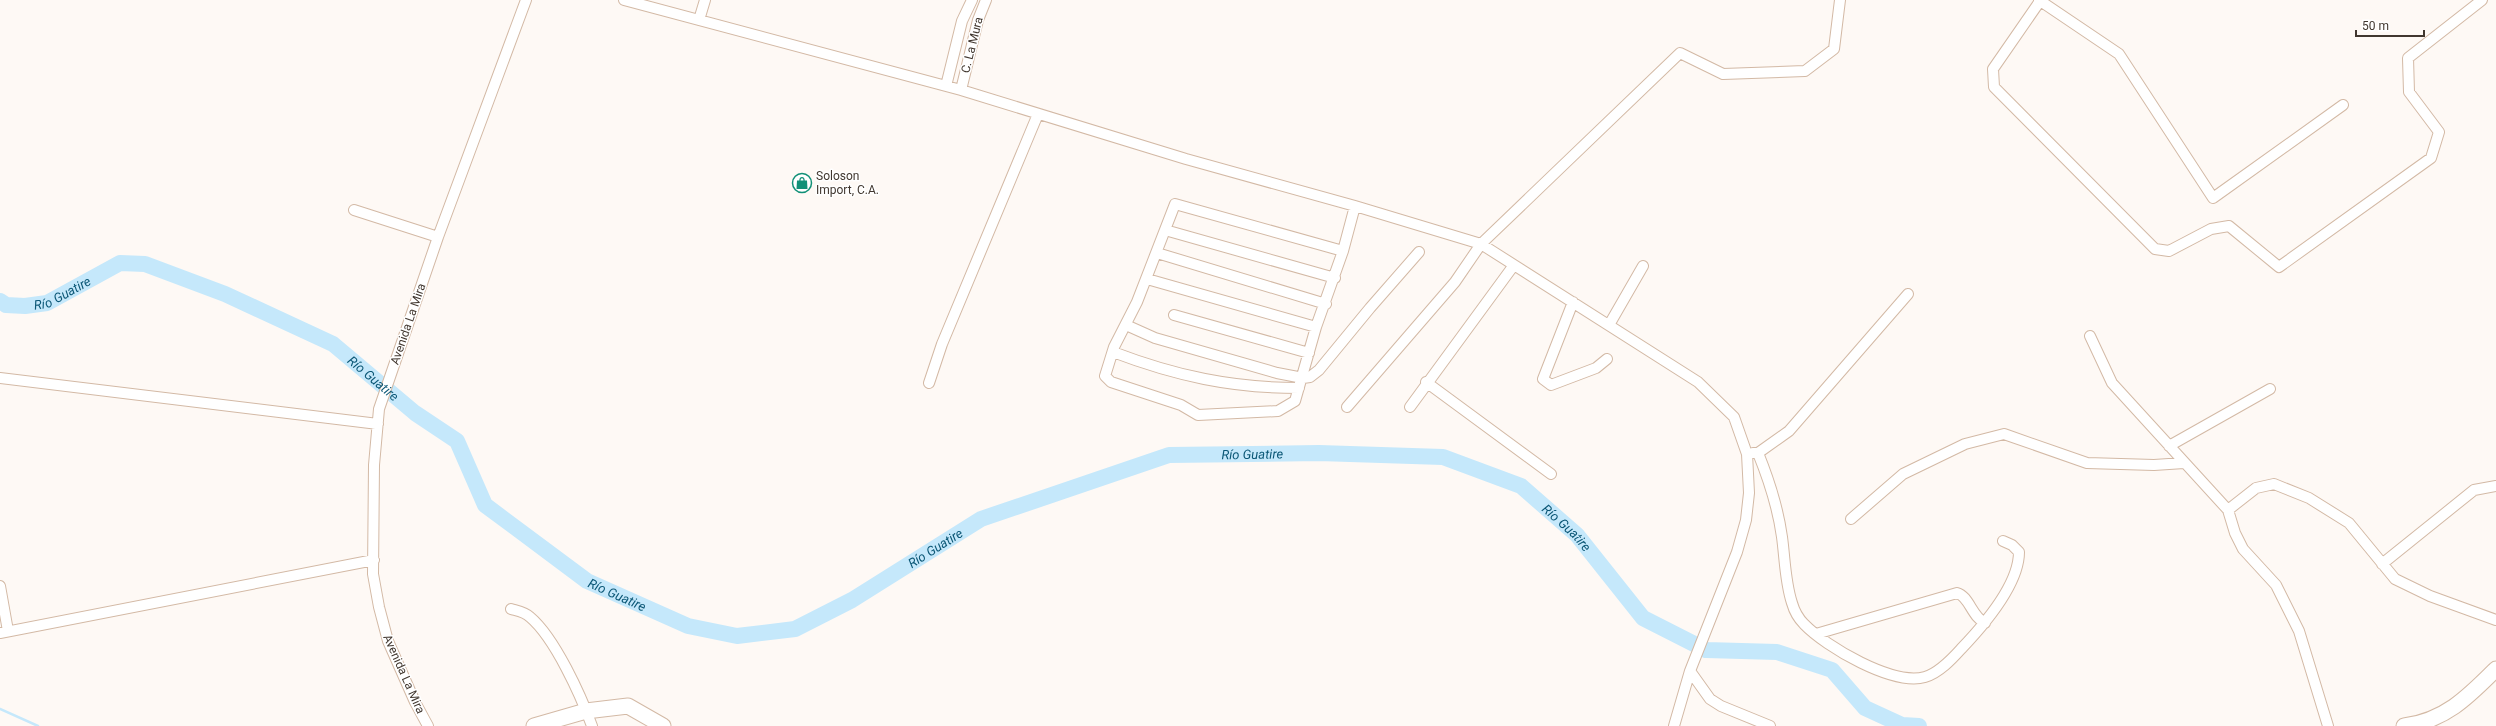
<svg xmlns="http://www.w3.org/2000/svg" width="2496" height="726" font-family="Roboto,sans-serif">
<rect width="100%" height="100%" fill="#fef9f5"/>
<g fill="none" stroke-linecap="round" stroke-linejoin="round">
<path stroke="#c5e8fb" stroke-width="2.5" d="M0,709L38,726"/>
<path stroke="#c5e8fb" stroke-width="16" id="s1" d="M0,301L6,305L25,306L47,303L120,263L145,264L225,294L333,344L415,413L457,441L485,505L587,581L688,626L737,636L795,629L852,600L981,519L1169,455L1319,453L1443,457L1521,486L1577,535L1643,618L1706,650L1777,652L1832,670L1865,708L1902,725L1919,726"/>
<g stroke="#d3b9a5" stroke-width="12">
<path id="street" d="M624,0L961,90L1186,159L1355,206L1481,244L1698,382L1734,417L1747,454L1749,493L1746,520L1737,552L1690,671L1674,726
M2039,0L2119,54L2213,198L2343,105
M2040,1L1993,69L1994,87L2155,249L2169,251L2211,229L2229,226L2279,267L2431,158L2439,132L2409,92L2408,58L2482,0
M699,20L705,0
M946,86L962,21L972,0
M961,90L978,20L986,0
M354,210L438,237
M1165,230L1335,278
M1343,251L1175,204L1137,302L1114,347L1105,376L1111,382L1181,405L1198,415L1278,411L1295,401L1316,327L1343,251L1355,206
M1157,253L1326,304
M1147,279L1316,327
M1573,302L1543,379L1551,385L1596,368L1607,359
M1174,315L1309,353
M1126,325L1155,338L1277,373L1303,378L1310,377L1319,370L1370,308L1419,252
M1609,325L1643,266
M2090,336L2112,383L2228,510L2235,533L2243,549L2276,585L2299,631L2328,726
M1113,352C1176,376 1232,388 1299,388
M0,378L378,424
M1426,382L1551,474
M929,383L942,344L1038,114
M1347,407L1455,282L1481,244L1680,53L1723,74L1805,71L1834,49L1840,0
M1410,407L1514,265
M2169,446L2270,389
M1753,453H1758L1789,431L1908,294
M1758,453C1769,480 1778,508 1782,537C1785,559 1785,582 1792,603C1794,610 1799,619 1804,624C1826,647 1893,686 1925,677C1939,673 1952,659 1961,649C1983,626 2019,585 2019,552L2012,545L2003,541
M2228,510L2256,488L2274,484L2309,498L2349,523L2395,579L2430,596L2496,620
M1851,519L1903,474L1965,444L2004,434L2087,463L2154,465L2184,463
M2382,564L2474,490L2496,486
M0,586L8,631
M511,609C518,611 525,612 530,617C555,638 581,696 592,726
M0,633L374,560
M1816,634L1957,593C1969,596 1972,617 1985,623
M1690,671L1710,699L1721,706L1770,726
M428,726L415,702L388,641L379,607L373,574L374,465L379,409L438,237L526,0"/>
</g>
<g stroke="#d3b9a5" stroke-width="17">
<path id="secondary" d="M534,726L586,711L628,706L663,726
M2404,726C2445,721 2469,696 2496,669"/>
</g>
<use href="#street" stroke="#fff" stroke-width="10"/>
<use href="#secondary" stroke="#fff" stroke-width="15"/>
</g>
<defs>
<g id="shop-ring" transform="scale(1)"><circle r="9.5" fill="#fff" stroke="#119077" stroke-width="1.5"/><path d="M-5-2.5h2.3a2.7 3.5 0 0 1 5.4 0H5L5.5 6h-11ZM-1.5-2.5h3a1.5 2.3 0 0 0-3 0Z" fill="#119077"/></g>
</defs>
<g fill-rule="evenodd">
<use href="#shop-ring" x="802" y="183"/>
</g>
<g text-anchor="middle" stroke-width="3" stroke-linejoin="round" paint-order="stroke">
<g font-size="12" fill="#41372f" stroke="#fff">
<text transform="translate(972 45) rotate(-76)" y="4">C. La Mura</text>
<text transform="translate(408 324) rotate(-71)" y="4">Avenida La Mira</text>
<text transform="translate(404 674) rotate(66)" y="4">Avenida La Mira</text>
</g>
<g font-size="12" fill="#41372f" stroke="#fff" text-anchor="start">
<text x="816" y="180">Soloson<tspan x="816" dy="14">Import, C.A.</tspan></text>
</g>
<g font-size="13" font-style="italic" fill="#0b5776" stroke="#fff">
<text dy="5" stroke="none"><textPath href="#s1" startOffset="66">Río Guatire</textPath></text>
<text dy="5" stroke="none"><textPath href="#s1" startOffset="414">Río Guatire</textPath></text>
<text dy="5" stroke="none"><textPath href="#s1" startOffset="1433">Río Guatire</textPath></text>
<text dy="5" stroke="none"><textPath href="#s1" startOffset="1769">Río Guatire</textPath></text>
<text dy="5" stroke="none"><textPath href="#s1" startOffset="1097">Río Guatire</textPath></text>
<text dy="5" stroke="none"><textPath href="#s1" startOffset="749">Río Guatire</textPath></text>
</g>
</g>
<path d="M2356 30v6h68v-6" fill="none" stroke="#41372f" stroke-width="2"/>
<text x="2362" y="30" font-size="12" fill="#41372f" stroke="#ffffff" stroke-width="3" paint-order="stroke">50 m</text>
</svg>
